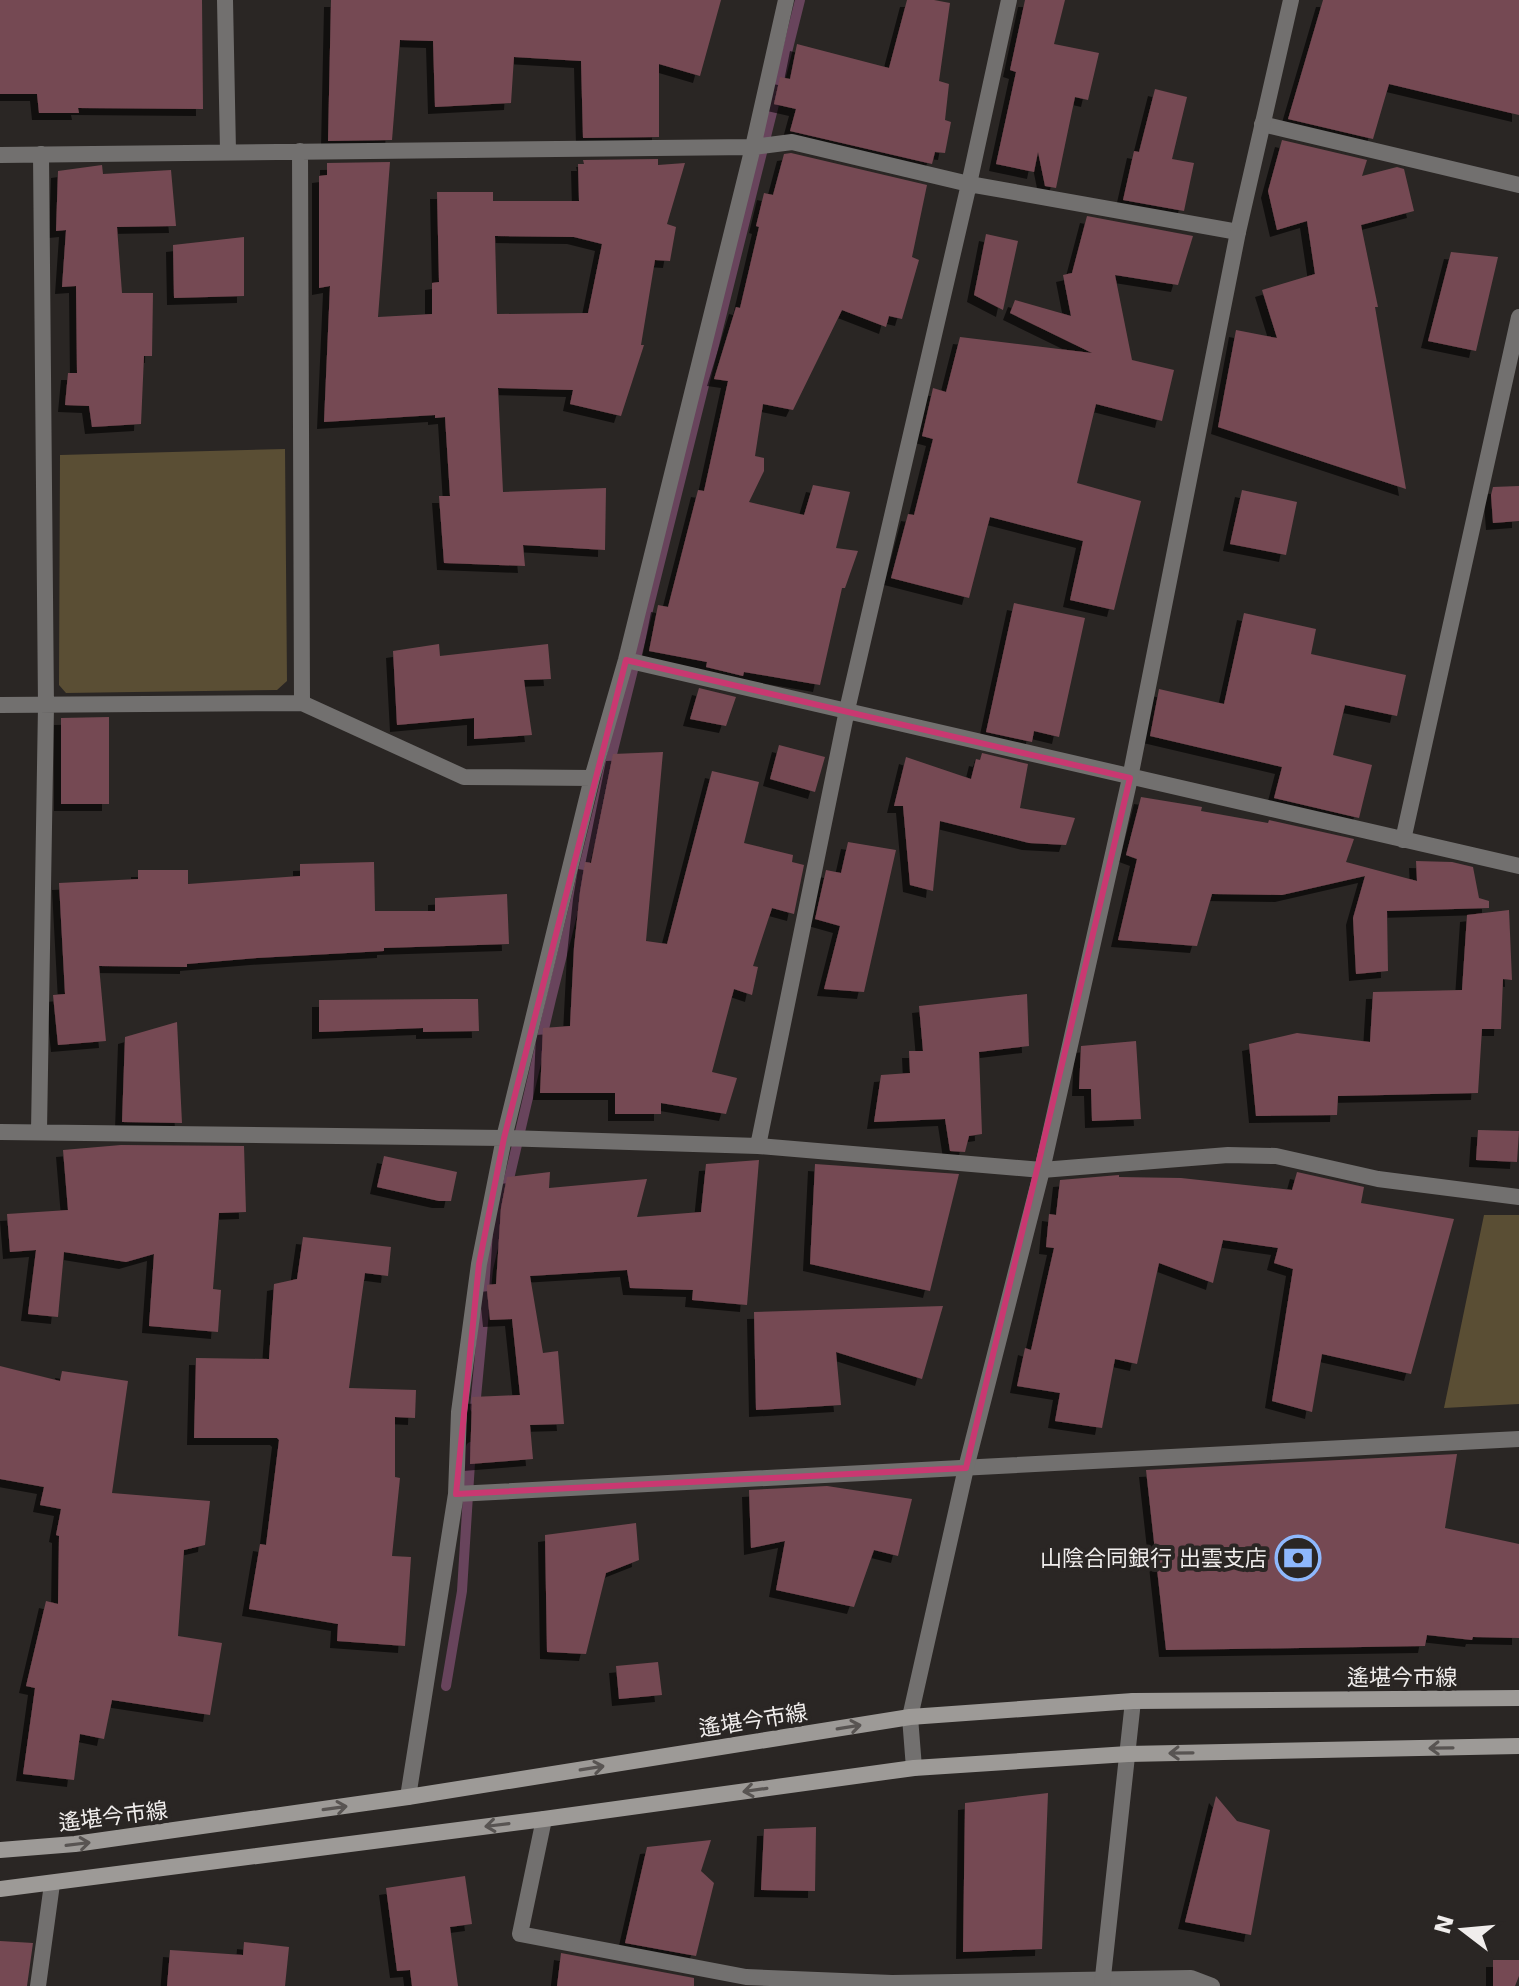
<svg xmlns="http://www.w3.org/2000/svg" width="1519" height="1986" font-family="'DejaVu Sans','Noto Sans JP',sans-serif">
<defs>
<filter id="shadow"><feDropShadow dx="-7" dy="7" stdDeviation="0" flood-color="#0009"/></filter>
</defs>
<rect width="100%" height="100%" fill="#2a2624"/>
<path fill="#5a4e34" d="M285,449L287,681L277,690L66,693L59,685L60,455Z
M1484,1215H1519V1404L1444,1408Z"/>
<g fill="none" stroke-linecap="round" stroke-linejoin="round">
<path stroke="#68445c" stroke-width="10" d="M475,1408L488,1269L551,999L800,0
M446,1686L462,1591L471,1447"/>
</g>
<path fill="#754952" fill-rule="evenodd" filter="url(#shadow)" d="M0,0H202L203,109L78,108L79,113H39L37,94H0Z
M331,0H721L700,76L659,64V137L583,138L581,61L514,57L511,103L435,107L433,41L400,40L392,140L328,141Z
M907,0H934L950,3L939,81L949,84L945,120L951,122L945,153L935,152L932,164L790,131L796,109L774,104L780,77L790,79L797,44L889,68Z
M1025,0H1065L1054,44L1099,53L1088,100L1075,97L1056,188L1045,186L1038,152L1034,172L996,164L1016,72L1010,70Z
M1323,0H1519V115L1389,84L1373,139L1288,119Z
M1155,89L1187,97L1172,159L1194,163L1184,211L1123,200L1134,151L1139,152Z
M1282,140L1367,160L1362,176L1397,167L1404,169L1414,211L1361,225L1378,307H1375L1406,489L1218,427L1236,330L1277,338L1262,290L1315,274L1307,221L1277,230L1268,191Z
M791,153L927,185L912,257L919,260L902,319L889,316L886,327L842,310L793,410L763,404L755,456L764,458V471L749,502L804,515L813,485L850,492L836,548L858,551L845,588H842L820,685L744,672L743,676L706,667L707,662L649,651L658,605L668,607L698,490L704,491L728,381L714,379L736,307L740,308L759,227L756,226L764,193L773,195L784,154Z
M658,159V165L685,163L667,224L676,227L670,261L655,260L641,345H644L621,416L570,404L573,390L498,388L503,492L606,488L605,550L523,545L525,566L444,563L439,496H450L445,417L435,418V415L324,422L330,286L319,288V176L327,175V163L390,162L378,317L432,314V283L439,282L437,192H493V201H579L578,164H584L583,160ZM495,236L574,237L602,244L588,313L497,314Z
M102,165L103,174L171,170L176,226L117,227L122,293H153L152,356H144L141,424L92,427L89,406L65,405L68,373H77L76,286L62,287L66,230L56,231L58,171Z
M1087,216L1193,236L1178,285L1115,275L1132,360L1174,370L1162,421L1096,404L1077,483L1141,501L1114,610L1070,600L1083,541L990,517L969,598L891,578L908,514L914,515L933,439L922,436L933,388L946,392L960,337L1092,353L1010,313L1015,300L1071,316L1063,275L1072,273Z
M986,234L1018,241L1003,310L974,295Z
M244,237V296L174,298L173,245Z
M1451,252L1498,257L1476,351L1428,341Z
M1519,486V521L1493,523L1491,495L1493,487Z
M1242,490L1297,502L1286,555L1230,544Z
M1014,603L1085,618L1059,737L1034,731L1032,742L986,732Z
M1244,613L1316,629L1311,654L1406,675L1397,716L1345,705L1333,755L1372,765L1359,818L1274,798L1282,767L1150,736L1159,689L1224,704Z
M439,644L440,656L548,644L551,679L524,680L532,735L474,739V718L397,725L393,651Z
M699,688L736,697L726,726L690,719Z
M109,717V804H61V718Z
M779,745L825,757L815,792L770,779Z
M663,752L646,941L667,944L712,771L759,782L744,843L793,855L792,862L804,865L794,914L772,908L753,966L758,967L752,995L734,989L712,1072L737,1078L726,1114L661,1103V1114H615V1093H540L543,1028L570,1026L574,947L580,892L585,862L591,863L613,754Z
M982,753L1028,764L1020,808L1075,818L1066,845L1029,843L940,821L933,891L910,885L903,806H894L906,757L971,779L976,759L980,760Z
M1141,797L1202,807L1201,811L1268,823L1269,820L1354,839L1346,862L1417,881L1416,861L1452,862L1473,867L1479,898L1489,901V908L1387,911L1388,971L1356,974L1353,918L1365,876L1282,895L1212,894L1197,946L1118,940L1137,859L1126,855Z
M848,842L896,850L864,992L824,989L840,926L815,919L826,870L841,873Z
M374,862L375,911H435V898L507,894L509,944L384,948V951L257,958L187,964V967L99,966L106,1041L58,1045L53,995L65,994L59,883L138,879V870H188V884L300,876V864Z
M1509,910L1512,980L1503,979L1501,1029H1482L1478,1093L1338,1096L1337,1115L1256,1116L1249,1044L1297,1033L1370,1042L1373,992L1462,990L1467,915Z
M1027,994L1029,1046L979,1052L982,1134L969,1136L965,1152L950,1151L945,1119L874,1122L881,1075L910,1073L909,1051H923L919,1006Z
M454,999H478L479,1031L423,1032V1028L319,1032V1000Z
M177,1022L182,1123L122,1122L125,1037Z
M1136,1041L1141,1119L1092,1121L1091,1089H1079L1081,1046Z
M1478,1130L1519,1131L1517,1162L1476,1160Z
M121,1145L244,1146L246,1212L219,1213L213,1289L221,1290L218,1332L149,1326L154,1254L126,1262L64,1252L58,1317L28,1314L36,1250L10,1252L7,1214L68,1210L63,1150Z
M384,1156L457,1172L451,1201H439L377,1187Z
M759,1160L747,1305L692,1300L693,1290L630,1288L627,1270L530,1276L543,1353L558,1351L564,1424L530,1425L533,1459L470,1464L472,1397L520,1395L512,1319L490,1320L487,1290V1285L496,1284L501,1208L507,1177L550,1172L549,1188L647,1179L637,1217L701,1212L706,1164Z
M815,1164L959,1174L930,1291L810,1264Z
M1297,1172L1364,1187L1361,1203L1454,1219L1411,1374L1322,1354L1312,1412L1272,1401L1293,1269L1274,1263L1278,1248L1223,1240L1213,1283L1159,1263L1137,1364L1115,1359L1102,1428L1055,1421L1060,1393L1017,1386L1025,1348L1031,1350L1054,1248L1046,1247L1049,1214L1056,1215L1060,1180L1119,1175V1177L1181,1178L1292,1190Z
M303,1237L391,1247L388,1276L365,1273L349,1388L416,1390L415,1418L395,1417V1477L400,1478L392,1556L411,1557L405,1646L337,1641L338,1624L249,1609L260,1544L266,1545L279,1440L277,1438H194L196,1358L269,1359L274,1284L297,1279Z
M943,1306L922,1379L836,1352L841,1405L756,1410L754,1312Z
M0,1366L60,1381L62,1371L128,1381L112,1493L210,1501L205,1545L184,1550L178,1636L222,1643L210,1715L112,1700L104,1739L80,1734L74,1780L23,1774L35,1688L26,1686L46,1601L58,1604L59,1536L56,1535L61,1509L40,1505L44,1487L0,1479Z
M1457,1454L1445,1528L1519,1544V1638L1473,1637L1472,1640L1427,1635L1425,1646L1166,1650L1146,1470Z
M827,1486L912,1499L898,1556L874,1550L854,1607L776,1590L785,1541L751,1548L749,1490Z
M636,1523L639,1560L606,1573L586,1654L547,1652L545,1535Z
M658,1662L662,1695L619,1699L616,1666Z
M1048,1793L1042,1949L963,1952L965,1803Z
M1216,1796L1237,1821L1270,1830L1251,1935L1185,1922Z
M816,1827L815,1891L761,1890L764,1829Z
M711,1840L701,1871L714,1883L696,1956L625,1943L647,1847Z
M465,1876L472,1924L450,1927L458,1986H412L410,1970L397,1971L386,1888Z
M0,1941L33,1943L27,1986H0Z
M244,1942L289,1947L285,1986H167L170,1950L243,1955Z
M561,1953L694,1978V1986H557Z
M1493,1960H1519V1976L1515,1986H1493Z"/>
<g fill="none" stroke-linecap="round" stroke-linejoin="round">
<path stroke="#72706f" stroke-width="16" d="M225,0L228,151
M1262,124L1519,185
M300,151L302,703
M0,155L753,147L792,142L969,184L1238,232
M626,660L1519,866
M0,705L302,703L464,777L592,778
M1403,840L1519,317
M39,1131L46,706L41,154
M0,1132L504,1138L758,1146L1042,1170L1228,1155L1276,1156L1378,1179L1519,1197
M758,1146L847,710L969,184L1009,0
M456,1494L1519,1439
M408,1797L456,1494L459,1412L479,1264L504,1138L592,778L626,660L753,147L786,0
M544,1819L520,1934L746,1977L892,1983L1191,1978L1212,1986
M38,1986L52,1884"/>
<path stroke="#72706f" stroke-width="16" d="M914,1768L910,1717L966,1468L1042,1170L1130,778L1238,232L1291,0
M1102,1986L1133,1701"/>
<path stroke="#9d9a97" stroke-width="16" d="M0,1850L75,1844L408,1797L910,1717L1133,1701L1519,1698
M0,1889L544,1819L914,1768L1128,1754L1519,1746"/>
</g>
<defs><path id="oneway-shaft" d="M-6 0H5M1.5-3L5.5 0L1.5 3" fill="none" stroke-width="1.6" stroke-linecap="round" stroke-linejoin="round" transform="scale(2)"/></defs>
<g stroke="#585452">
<use href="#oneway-shaft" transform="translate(849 1727) rotate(-9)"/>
<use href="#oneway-shaft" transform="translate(1441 1748) rotate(179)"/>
<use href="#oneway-shaft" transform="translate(1181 1753) rotate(179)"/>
<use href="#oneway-shaft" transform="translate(592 1768) rotate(-9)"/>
<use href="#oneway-shaft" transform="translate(755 1790) rotate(172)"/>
<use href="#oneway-shaft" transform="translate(335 1808) rotate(-8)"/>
<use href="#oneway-shaft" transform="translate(497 1825) rotate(173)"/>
<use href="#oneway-shaft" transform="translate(78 1844) rotate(-7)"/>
</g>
<path fill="none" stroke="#c93871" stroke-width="6" stroke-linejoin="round" d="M626,660L1130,778L966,1468L456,1494L479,1264L504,1138Z"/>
<defs>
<g id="bank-ring" transform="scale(2.3)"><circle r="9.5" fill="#2a2624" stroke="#8eb8fd" stroke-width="1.5"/><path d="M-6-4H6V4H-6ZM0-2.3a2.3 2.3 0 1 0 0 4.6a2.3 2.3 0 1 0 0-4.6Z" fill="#8eb8fd"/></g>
</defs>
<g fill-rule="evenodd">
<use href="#bank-ring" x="1298" y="1558"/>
</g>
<g text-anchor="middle" stroke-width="8" stroke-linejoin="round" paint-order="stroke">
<g font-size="22" fill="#f0edec" stroke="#2a2624" text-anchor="end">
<text x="1267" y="1566">山陰合同銀行 出雲支店</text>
</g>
<g font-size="22" fill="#f0edec" stroke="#2a2624">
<text x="1402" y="1685">遙堪今市線</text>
<text transform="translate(753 1720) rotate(-9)" y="8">遙堪今市線</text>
<text transform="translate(113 1816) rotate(-7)" y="8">遙堪今市線</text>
</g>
</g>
<g transform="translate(1463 1930) rotate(286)" stroke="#2a2624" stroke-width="6" paint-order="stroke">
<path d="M0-6L14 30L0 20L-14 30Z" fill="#f0edec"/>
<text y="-12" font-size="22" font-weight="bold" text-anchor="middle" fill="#f0edec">N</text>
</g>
</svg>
